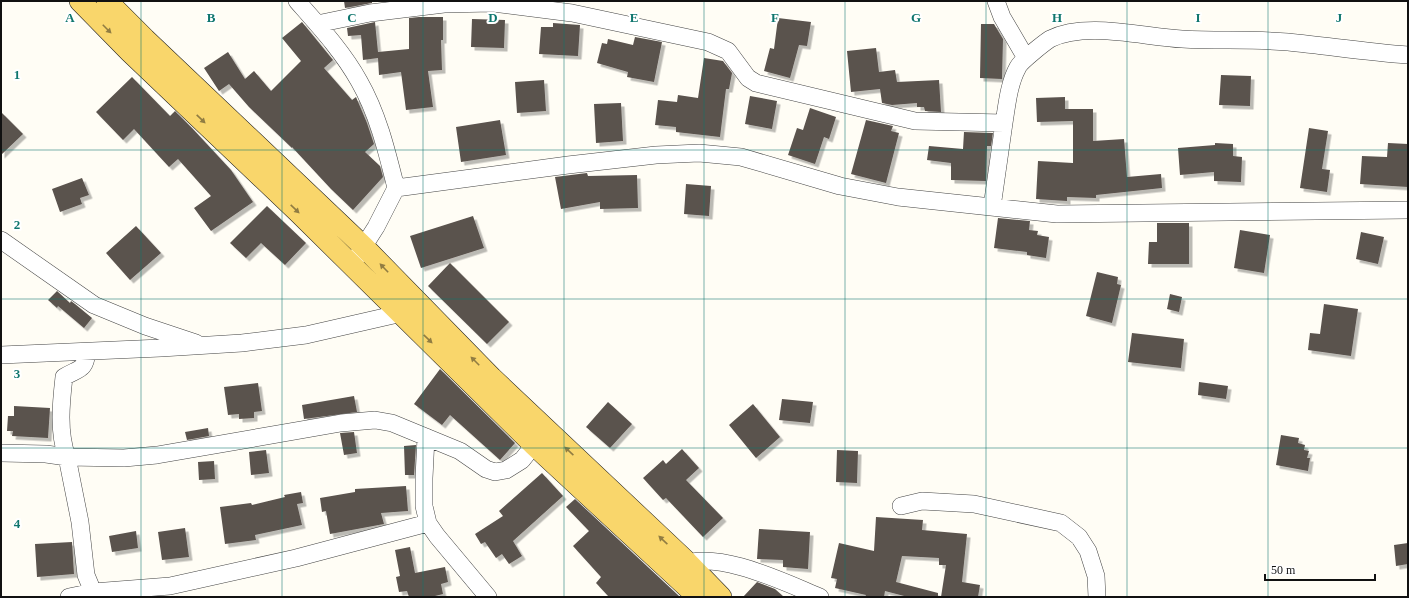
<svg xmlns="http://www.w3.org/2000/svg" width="1409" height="598" font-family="Georgia,serif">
<defs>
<filter id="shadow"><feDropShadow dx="3.5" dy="3.5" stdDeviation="0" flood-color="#0004"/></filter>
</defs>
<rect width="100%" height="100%" fill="#fffdf5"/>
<path fill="#5a524d" filter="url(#shadow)" d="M344,1H372V3L345,8Z
M419,17H443V40H441L442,70L428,71L433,107L406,110L401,72L379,75L378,58L363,60L361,35L348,36L347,28L375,22L378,52L409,49V18Z
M778,18L811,22L807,46L799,45L790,78L764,71L770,48L774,49Z
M472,19L505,20L504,48L471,47Z
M302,22L333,60L324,68L352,100L356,97L367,123L374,144L365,152L380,166L383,177L353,210L331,189L292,147V148L249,107L229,84L219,91L204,68L228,52L245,79L254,71L271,91L301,61L282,38Z
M553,23L580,25L578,56L539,54L541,27H553Z
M981,24H994L1003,39L1002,79L980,78Z
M635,37L662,42L654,82L627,77L628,72L597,63L602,43L607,44L608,39L633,45Z
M876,48L879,72L895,70L897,82L939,80L941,112L925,111L924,107H917V103L892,105L882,103L880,89L851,92L847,51Z
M704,58L723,61L732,73L729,89H726L720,137L676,132V127L655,125L658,100L677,102L678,95L698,98Z
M1221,75L1251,76L1250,106L1219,105Z
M132,77L170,116L175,111L192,128L231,170L253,202L211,231L194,208L211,196L178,159L169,167L134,129L123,140L96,112Z
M544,80L546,111L517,113L515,82Z
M750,96L777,101L772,129L745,124Z
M1065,97V109H1093V141L1124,139L1127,177L1161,174L1162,188L1096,195V198L1067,197V201L1036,199L1038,161L1073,163V121L1037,122L1036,98Z
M621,103L623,141L596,143L594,104Z
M810,108L836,117L829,139L824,137L815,164L788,155L797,128L803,130Z
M1,112L23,134L1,155Z
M500,120L506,155L461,162L456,127Z
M866,120L893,126L891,131L899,133L886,183L851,174Z
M1309,128L1328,131L1322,169L1330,170L1327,192L1300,188Z
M964,132L993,133L991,146H987L986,181L951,180V163L927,160L929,146L963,149Z
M1215,143L1233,144V156L1242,157L1241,182L1214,181V172L1180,175L1178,148L1215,145Z
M1388,143L1408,144V187L1360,184L1362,156L1387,157Z
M587,173L588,176L637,175L638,208L600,209V202L561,209L555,177Z
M82,178L89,195L80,198L82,204L60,212L52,189Z
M686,184L711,186L709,216L684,214Z
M267,206L306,243L285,265L261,243L246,258L230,243Z
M473,216L484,248L421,268L410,236Z
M998,218L1030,221L1029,230L1038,231L1037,235L1049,237L1046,258L1027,255V252L994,248Z
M1157,223H1189V264H1148L1149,242H1157Z
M136,226L161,253L130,280L106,253Z
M1240,230L1270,235L1264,273L1234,268Z
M1361,232L1384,237L1378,264L1356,259Z
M450,263L509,322L487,344L428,286Z
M1097,272L1118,277L1117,284L1121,285L1112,323L1086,316Z
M57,291L70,303L71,301L75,304L92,318L84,328L58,306L57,308L48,300Z
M1170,294L1182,297L1179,312L1167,309Z
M1324,304L1358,309L1351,356L1308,350L1310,333L1320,334Z
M1132,333L1184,339L1181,368L1128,362Z
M440,369L515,443L500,460L450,415L442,425L414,404Z
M1199,382L1228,386L1226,399L1198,395Z
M258,383L262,411L254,412V418L239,419V414L228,415L224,387Z
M354,396L357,412L304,419L302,405Z
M782,399L813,402L810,423L779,420Z
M608,402L632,424L610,448L586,427Z
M753,404L780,437L756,458L729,425Z
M14,406L50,408L48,438L12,436L13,431H7L8,416H14Z
M208,428L209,436L187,440L185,432Z
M354,432L357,453L344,455L340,433Z
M1281,435L1299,438L1298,443L1305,445L1304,450L1309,451L1307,458H1310L1308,471L1276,465Z
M416,445L414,475H405L404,446Z
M682,449L699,468L686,480L723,518L703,537L666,498L663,500L643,478L663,460L666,464Z
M266,450L269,473L251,475L249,452Z
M837,450L858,451L857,483L836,482Z
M214,461L215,479L199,480L198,462Z
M542,473L563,496L513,541L522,556L509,564L502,554L496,558L485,542L481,544L475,534L503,516L499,511Z
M406,486L408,511L381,513L384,524L330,534L326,511L322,512L320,498L355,492V489Z
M301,492L303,503L297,504L302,525L255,535L256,540L225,544L220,507L251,503L252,505L285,497L284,495Z
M575,499L679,596L680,597H609L596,583L601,577L573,546L589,531L566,507Z
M876,517L923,520L922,530L967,534L962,582L980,585L978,597H941L946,565H939V558L902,556L896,582L938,593V597H908L885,591L884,597H865L866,595L835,588L837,579L831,578L839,543L874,551Z
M185,528L189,557L162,560L158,532Z
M759,529L810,532L808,569L783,567V560L757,559Z
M136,531L138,548L112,552L109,536Z
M72,542L74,574L37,577L35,544Z
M1408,543V564L1396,566L1394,545Z
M410,547L415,573L445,567L448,582L441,584L443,594L431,597H409L407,591L399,592L396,577L400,576L395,550Z
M757,582L775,589L784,597H743Z"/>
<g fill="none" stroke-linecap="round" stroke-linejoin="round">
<g stroke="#444" stroke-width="18">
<path id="minor" d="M297,1C319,26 343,52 359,81C378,114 387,152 396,188
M996,1L1002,17L1026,58
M317,24L370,13L444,4L493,3L572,13L708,42L728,51L748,78L756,83L915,121L1004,123L992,207
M1004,123C1007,104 1009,83 1018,67C1021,61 1044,43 1050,39C1086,21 1143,37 1182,39C1217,41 1252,39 1288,42C1328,46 1368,52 1408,55
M1,240L94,305L145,326L196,343
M351,266L376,227L396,188L568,165L656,155L699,153L741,157L840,186L898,197L1057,214L1408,210
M87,352C85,371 79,368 64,377C61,403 58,432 67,457L124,458L157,455L341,423L375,420L392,423L460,451L486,469L495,472L506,470L522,460L534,445L543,438
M1,355L161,348L242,343L306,335L411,311
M426,437L424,478V506L428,523L437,536L488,597
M1,453L46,454L67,457L80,522L86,575L93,592
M901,506L922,501L974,504L1061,523L1079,537L1088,551L1096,576L1097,597
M680,566C715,548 786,583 820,597
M69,597L93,592L170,586L296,558L428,523"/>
</g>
<g stroke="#222" stroke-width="22">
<path id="major" d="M80,1L130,52L298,212L534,445L698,597
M107,1L145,39L364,247L492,378L687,562L721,597"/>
</g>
<use href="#minor" stroke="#fff" stroke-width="17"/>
<use href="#major" stroke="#f9d66b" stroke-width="21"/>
</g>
<defs><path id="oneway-solid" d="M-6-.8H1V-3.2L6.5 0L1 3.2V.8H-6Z"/></defs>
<g fill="#917d42">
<use href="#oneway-solid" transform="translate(107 29) rotate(45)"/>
<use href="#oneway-solid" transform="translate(201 119) rotate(44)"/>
<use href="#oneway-solid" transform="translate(295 209) rotate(44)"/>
<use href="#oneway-solid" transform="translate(384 268) rotate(-134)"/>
<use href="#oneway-solid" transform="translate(428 339) rotate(44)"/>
<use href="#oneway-solid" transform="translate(475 361) rotate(-135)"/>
<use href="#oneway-solid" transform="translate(569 451) rotate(-137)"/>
<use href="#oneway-solid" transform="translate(663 540) rotate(-137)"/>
</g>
<path fill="none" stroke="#0f766e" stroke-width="1" stroke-opacity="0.55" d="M141,1V597M282,1V597M423,1V597M564,1V597M704,1V597M845,1V597M986,1V597M1127,1V597M1268,1V597M1,150H1408M1,299H1408M1,448H1408"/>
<g font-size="13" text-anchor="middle" font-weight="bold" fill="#0f766e" stroke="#fff" stroke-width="4" stroke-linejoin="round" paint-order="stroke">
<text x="70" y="22">A</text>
<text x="211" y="22">B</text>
<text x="352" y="22">C</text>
<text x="493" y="22">D</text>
<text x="634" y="22">E</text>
<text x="775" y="22">F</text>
<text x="916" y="22">G</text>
<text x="1057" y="22">H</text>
<text x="1198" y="22">I</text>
<text x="1339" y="22">J</text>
<text x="17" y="79">1</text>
<text x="17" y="229">2</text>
<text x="17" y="378">3</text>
<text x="17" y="528">4</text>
</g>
<rect width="1409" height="598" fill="none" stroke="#111111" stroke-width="4"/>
<path d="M1265 574v6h110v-6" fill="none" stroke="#111111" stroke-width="2"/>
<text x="1271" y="574" font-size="12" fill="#111111" stroke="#ffffff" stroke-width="3" paint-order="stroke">50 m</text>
</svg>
